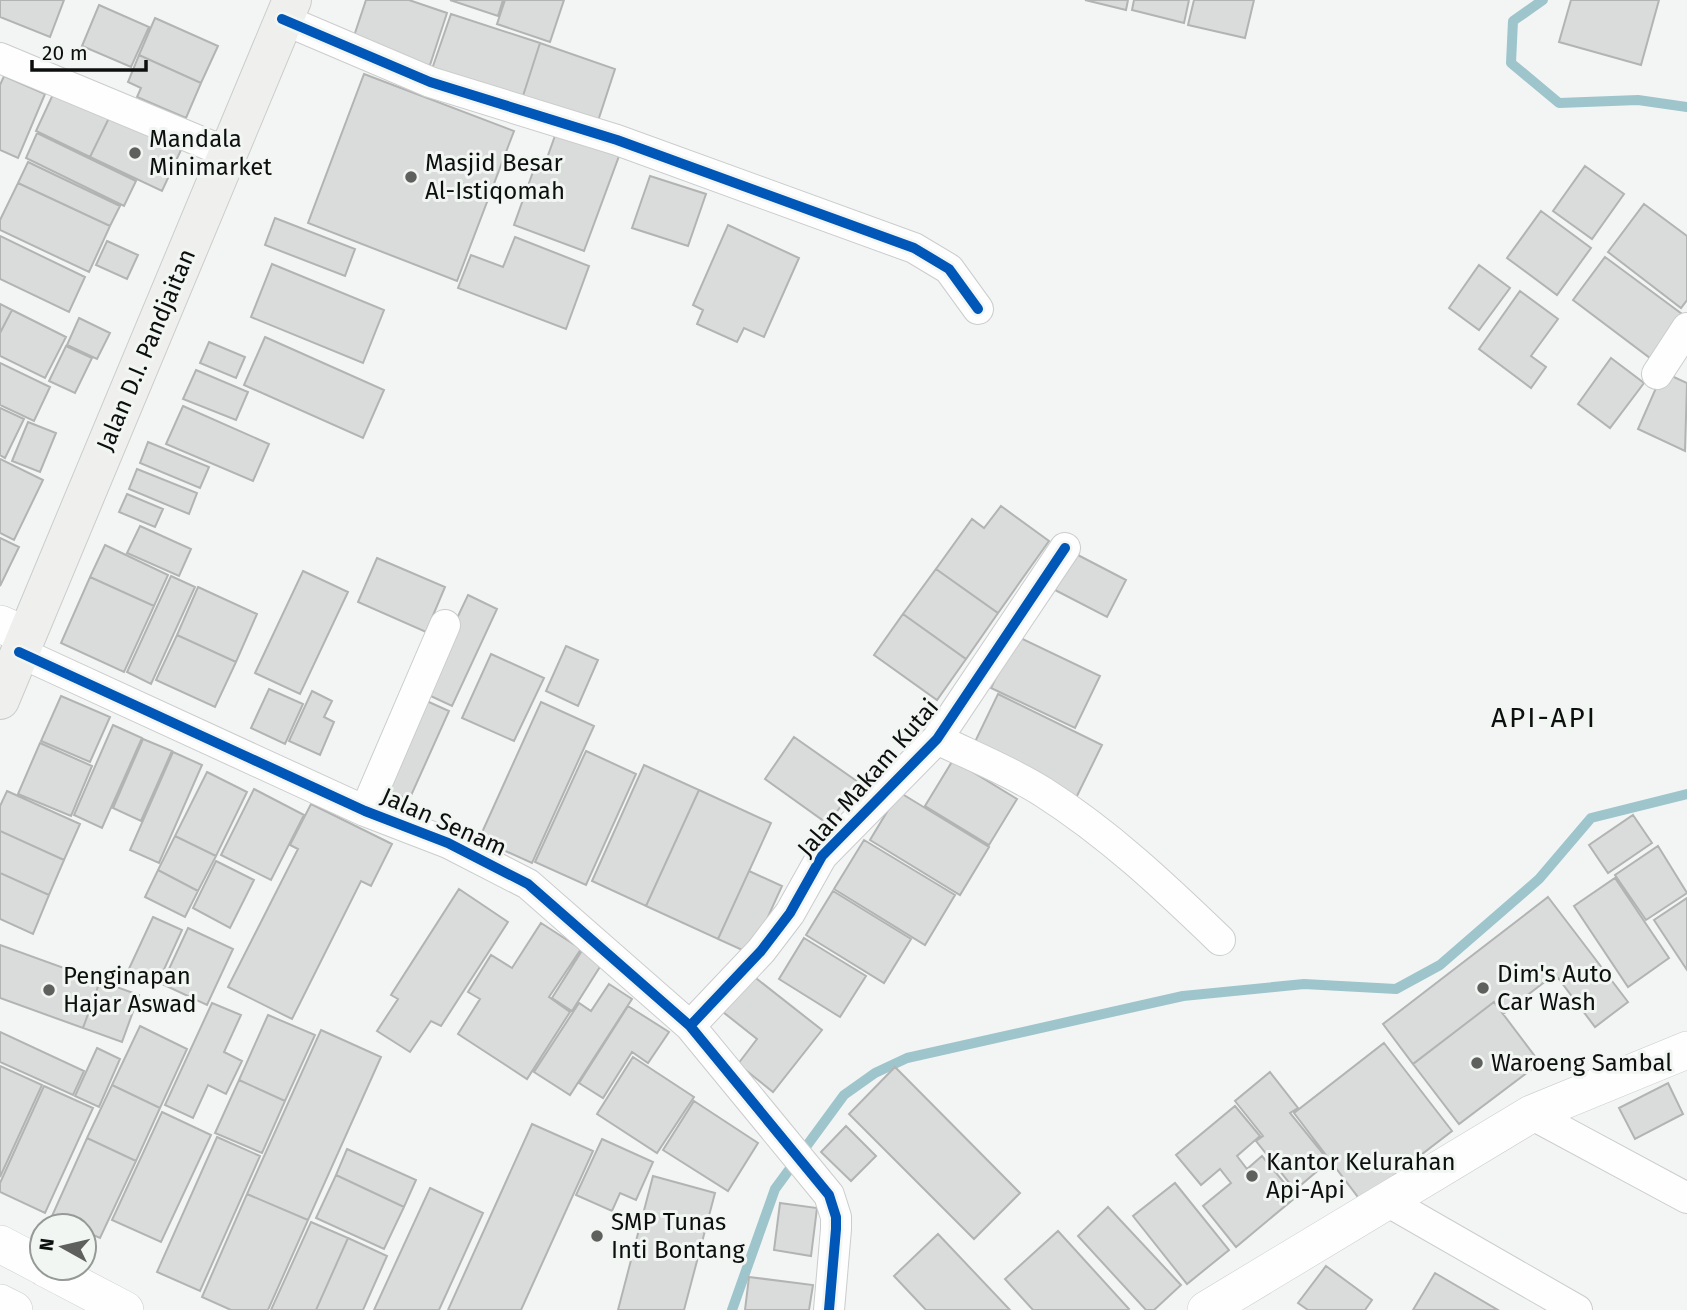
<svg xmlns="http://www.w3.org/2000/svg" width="1687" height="1310" font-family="'Fira Sans',sans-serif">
<rect width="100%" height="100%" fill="#f3f5f4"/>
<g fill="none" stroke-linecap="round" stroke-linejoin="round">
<path stroke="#9ec5cb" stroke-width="10" d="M1543,0L1513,21L1511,63L1559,103L1638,100L1687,107
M732,1310L775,1189L844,1095L875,1073L907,1058L1183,996L1304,984L1396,989L1440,965L1539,879L1591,818L1687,794"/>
</g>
<path fill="#dadcdb" stroke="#b2b4b3" stroke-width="2" d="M0,0H64L50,37L0,17Z
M366,0H409L447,13L429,68L352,42Z
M450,0H503L498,16Z
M505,0H564L550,42L497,24Z
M1085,0H1128L1126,10Z
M1134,0H1189L1184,23L1132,10Z
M1194,0H1254L1245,38L1188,25Z
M1571,0H1659L1641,65L1559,42Z
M99,5L149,27L131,67L82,46Z
M451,14L540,43L522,99L432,69Z
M155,18L218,46L201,83L139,55Z
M540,43L615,69L597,124L522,99Z
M139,55L201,83L186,118L137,97L141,88L128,82Z
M364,74L514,131L457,281L308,223Z
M4,76L45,94L18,158L0,150V85Z
M55,90L110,116L90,157L36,131Z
M110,116L181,150L162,191L90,157Z
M37,133L136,181L124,206L26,158Z
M556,133L619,156L584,251L514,225L534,169L542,172Z
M28,162L120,206L110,226L18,183Z
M1585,166L1624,194L1592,239L1553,211Z
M650,176L706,194L688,246L632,228Z
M18,183L110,226L89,272L0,230V220Z
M1644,204L1687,236V300L1681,308L1608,252Z
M1541,211L1591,248L1557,295L1507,258Z
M275,218L355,249L345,276L265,245Z
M728,225L799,258L764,337L744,328L737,342L697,324L703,310L693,305Z
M0,236L85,277L69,312L0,279Z
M515,237L589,266L566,329L458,288L471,255L503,267Z
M107,241L138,255L127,279L96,265Z
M1605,257L1682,314L1650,358L1573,300Z
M272,264L384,310L363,363L251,317Z
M1479,265L1510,288L1479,330L1449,308Z
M1520,291L1558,319L1531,356L1546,367L1531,388L1479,349Z
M0,304L12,310L0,333Z
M12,310L66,337L45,378L0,356V333Z
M79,318L110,333L97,359L67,345Z
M265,337L384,390L363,438L244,385Z
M209,342L245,357L236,378L200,363Z
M66,346L92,358L75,393L49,381Z
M1611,358L1644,383L1610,428L1578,404Z
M0,363L50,387L34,421L0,405Z
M196,370L248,392L236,420L183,399Z
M1663,372L1687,383L1685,451L1638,429Z
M183,406L269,444L253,481L166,444Z
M0,408L24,419L5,458L0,455Z
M28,422L56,433L40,472L12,461Z
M148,442L209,467L200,488L140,463Z
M0,459L43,480L14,540L0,533Z
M137,469L197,493L189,514L129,489Z
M127,494L163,509L155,527L119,512Z
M1001,506L1049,541L998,613L936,569L972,519L984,528Z
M140,526L191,549L179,576L127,553Z
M0,538L19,547L0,586Z
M105,545L168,575L154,606L90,577Z
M1074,553L1126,580L1107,617L1055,590Z
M377,558L445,587L426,632L358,602Z
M936,569L998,613L966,659L903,614Z
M303,571L348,592L300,694L255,673Z
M171,576L195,587L151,684L127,672Z
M90,577L154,606L124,672L61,643Z
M198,587L257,614L236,662L177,635Z
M468,595L497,609L452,706L422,692Z
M903,614L966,659L937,700L874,655Z
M177,635L236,662L215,707L156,680Z
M1016,636L1100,676L1075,728L991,688Z
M566,646L598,660L578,706L546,691Z
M491,654L544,678L514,741L462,718Z
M269,689L303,704L285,744L251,728Z
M312,691L332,701L324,717L334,722L320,755L289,741Z
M998,694L1102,745L1076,798L972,748Z
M61,696L110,717L90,762L41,741Z
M420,698L449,711L409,800L381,787Z
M541,702L594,726L532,863L479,839Z
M113,725L142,738L102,828L74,815Z
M794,737L858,782L828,824L765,779Z
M143,739L172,751L141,821L113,808Z
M40,743L92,766L71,816L18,794Z
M586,751L636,774L586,885L535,862Z
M173,752L202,765L159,863L130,850Z
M953,760L1017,799L989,845L925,806Z
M644,765L699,790L646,906L592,881Z
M207,772L247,792L216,856L175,836Z
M254,789L304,815L271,880L221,855Z
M699,790L771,823L718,939L646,906Z
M7,791L80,824L64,860L0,831V806Z
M899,792L989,847L960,895L870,840Z
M311,804L392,844L371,886L361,881L292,1019L228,987L298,849L290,845Z
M1633,815L1652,843L1608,873L1589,845Z
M0,831L64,860L49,895L0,873Z
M175,836L216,856L198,891L158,870Z
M864,840L955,895L925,945L834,889Z
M1658,846L1687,893L1646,920L1615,875Z
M216,861L254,880L230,928L193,908Z
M158,870L198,891L185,917L145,897Z
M749,871L782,886L751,954L718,939Z
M0,873L49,895L33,934L0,919Z
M1615,878L1669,958L1628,987L1574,906Z
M459,889L508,922L441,1026L431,1021L410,1052L377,1031L398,999L391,995Z
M833,891L911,939L884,983L806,935Z
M1548,897L1628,1002L1595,1027L1555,974L1503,1014L1494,1002L1413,1064L1383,1024Z
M1687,898V970L1654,920Z
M153,917L182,930L156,987L127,973Z
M541,923L581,949L549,997L570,1012L527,1079L458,1034L480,999L468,992L491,955L512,968Z
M188,928L233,949L207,1005L162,984Z
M804,938L866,976L840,1017L779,979Z
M0,945L100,981L83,1028L0,998Z
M583,949L603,962L572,1011L552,998Z
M752,975L822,1030L773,1092L738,1064L757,1039L723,1012Z
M100,981L139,995L122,1042L83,1028Z
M609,984L632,999L570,1095L534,1072L579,1003L591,1011Z
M1494,1002L1540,1063L1459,1124L1413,1064Z
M212,1003L241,1015L224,1052L242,1061L226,1094L208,1085L193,1118L165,1105Z
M628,1006L669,1032L648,1063L632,1052L603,1098L579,1083Z
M268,1015L315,1035L285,1101L239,1080Z
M140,1026L187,1049L160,1108L112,1085Z
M321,1030L381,1057L308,1220L247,1194Z
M0,1032L84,1071L73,1095L0,1062Z
M1384,1043L1452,1131L1361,1201L1294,1113Z
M97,1048L120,1059L99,1107L75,1096Z
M633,1057L694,1097L657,1153L597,1114Z
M0,1066L42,1085L0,1177Z
M895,1067L1020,1193L974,1239L849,1114Z
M1270,1072L1298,1108L1290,1113L1329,1161L1295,1190L1256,1141L1263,1136L1235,1101Z
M239,1080L285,1101L262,1153L215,1133Z
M1668,1083L1683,1114L1635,1139L1619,1108Z
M112,1085L160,1108L136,1161L87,1138Z
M44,1086L93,1108L45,1213L0,1192V1183Z
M694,1101L758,1143L728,1191L663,1150Z
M1235,1106L1260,1136L1237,1156L1247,1169L1262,1156L1296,1197L1236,1247L1203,1206L1231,1183L1220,1169L1201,1185L1176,1155Z
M162,1112L211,1135L161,1242L112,1220Z
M532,1124L593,1151L521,1310H448Z
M846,1126L876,1156L851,1181L821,1152Z
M217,1137L260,1156L200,1291L157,1272Z
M87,1138L136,1161L100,1238L84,1231V1226H74L52,1216Z
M602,1139L653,1162L636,1200L620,1193L612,1211L576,1195Z
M347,1149L416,1180L404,1207L336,1175Z
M336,1175L404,1207L384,1249L316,1218Z
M653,1176L715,1193L684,1310H618Z
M1175,1183L1229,1250L1187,1284L1133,1216Z
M430,1188L483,1213L439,1310H374Z
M247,1194L308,1220L268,1310H231L202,1297Z
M780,1203L817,1208L811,1256L774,1250Z
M1108,1207L1181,1285L1154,1310H1146L1078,1236Z
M311,1222L348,1238L316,1310H271Z
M1058,1231L1129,1309L1128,1310H1033L1005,1279Z
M938,1234L1010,1310H926L894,1276Z
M348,1238L387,1256L363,1310H316Z
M1326,1266L1372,1300L1365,1310H1308L1298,1303Z
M1435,1273L1498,1310H1413Z
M749,1277L813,1285L809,1310H745Z"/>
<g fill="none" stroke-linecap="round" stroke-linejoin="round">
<g stroke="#cbcdcc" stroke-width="32">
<path id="minor" d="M282,19L430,82L617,140L914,248L949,269L978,309
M0,58L228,153
M1657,374L1687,328
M19,652L365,811L448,843L528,884L690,1026L829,1195L836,1217V1229L829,1310
M937,739C972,756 1010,771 1043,792C1109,834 1164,886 1220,940
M365,811L445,625
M690,1026L761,951L790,913L822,856L937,739L1065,548
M1531,1114L1687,1198
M1387,1201L1577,1310"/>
</g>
<g stroke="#cbcdcc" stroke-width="38">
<path id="tertiary" d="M0,624L25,635
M0,1244L42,1266
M45,1268L125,1310
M0,1303L14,1310
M1206,1310L1531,1114L1687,1050"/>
</g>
<g stroke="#cbcdcc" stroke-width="40">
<path id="secondary" d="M0,700L292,0"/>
</g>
<use href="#minor" stroke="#fdfefd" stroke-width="30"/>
<use href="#tertiary" stroke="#fdfefd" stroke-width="37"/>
<use href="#secondary" stroke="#eff0ed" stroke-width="38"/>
<g stroke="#f2f6f3" stroke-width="15">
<path id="cycleway" d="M282,19L430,82L617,140L914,248L949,269L978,309
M19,652L365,811L448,843L528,884L690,1026L829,1195L836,1217V1229L829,1310
M690,1026L761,951L790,913L822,856L937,739L1065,548"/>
</g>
<use href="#cycleway" stroke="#0057b8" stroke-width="10"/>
</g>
<g fill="#5e605e" stroke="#f2f6f3" stroke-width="2.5">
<circle cx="135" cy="153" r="7"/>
<circle cx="411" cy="177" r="7"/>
<circle cx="1483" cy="988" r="7"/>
<circle cx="49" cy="990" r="7"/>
<circle cx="1477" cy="1063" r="7"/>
<circle cx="1252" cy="1176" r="7"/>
<circle cx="597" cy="1236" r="7"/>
</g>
<g text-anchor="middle" stroke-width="6" stroke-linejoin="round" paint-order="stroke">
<g font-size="24" fill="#0d0f0e" stroke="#f2f6f3" text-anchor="start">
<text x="149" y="147">Mandala<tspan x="149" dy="28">Minimarket</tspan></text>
<text x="425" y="171">Masjid Besar<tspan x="425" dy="28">Al-Istiqomah</tspan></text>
<text x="1497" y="982">Dim's Auto<tspan x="1497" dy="28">Car Wash</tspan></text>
<text x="63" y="984">Penginapan<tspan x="63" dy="28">Hajar Aswad</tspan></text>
<text x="1491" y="1071">Waroeng Sambal</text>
<text x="1266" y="1170">Kantor Kelurahan<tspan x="1266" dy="28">Api-Api</tspan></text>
<text x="611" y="1230">SMP Tunas<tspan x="611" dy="28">Inti Bontang</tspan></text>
</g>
<g font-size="24" fill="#0d0f0e" stroke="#f2f6f3">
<text transform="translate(146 350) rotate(-67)" y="8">Jalan D.I. Pandjaitan</text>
<text transform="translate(868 778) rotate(-49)" y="8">Jalan Makam Kutai</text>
<text transform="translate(444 822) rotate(24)" y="8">Jalan Senam</text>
</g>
<g font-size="28" letter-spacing="2" fill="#0d0f0e" stroke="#f2f6f3">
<text x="1544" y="727">API-API</text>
</g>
</g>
<g transform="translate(63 1247) rotate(278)"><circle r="33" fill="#f2f6f3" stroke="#969a97" stroke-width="2"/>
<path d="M0-5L12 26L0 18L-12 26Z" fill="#5e605e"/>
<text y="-10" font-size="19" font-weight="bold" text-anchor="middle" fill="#0d0f0e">N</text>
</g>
<path d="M32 60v10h114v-10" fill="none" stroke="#0d0f0e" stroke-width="3.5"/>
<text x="42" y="60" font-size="21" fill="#0d0f0e" stroke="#f2f6f3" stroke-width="5" paint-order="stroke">20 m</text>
</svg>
